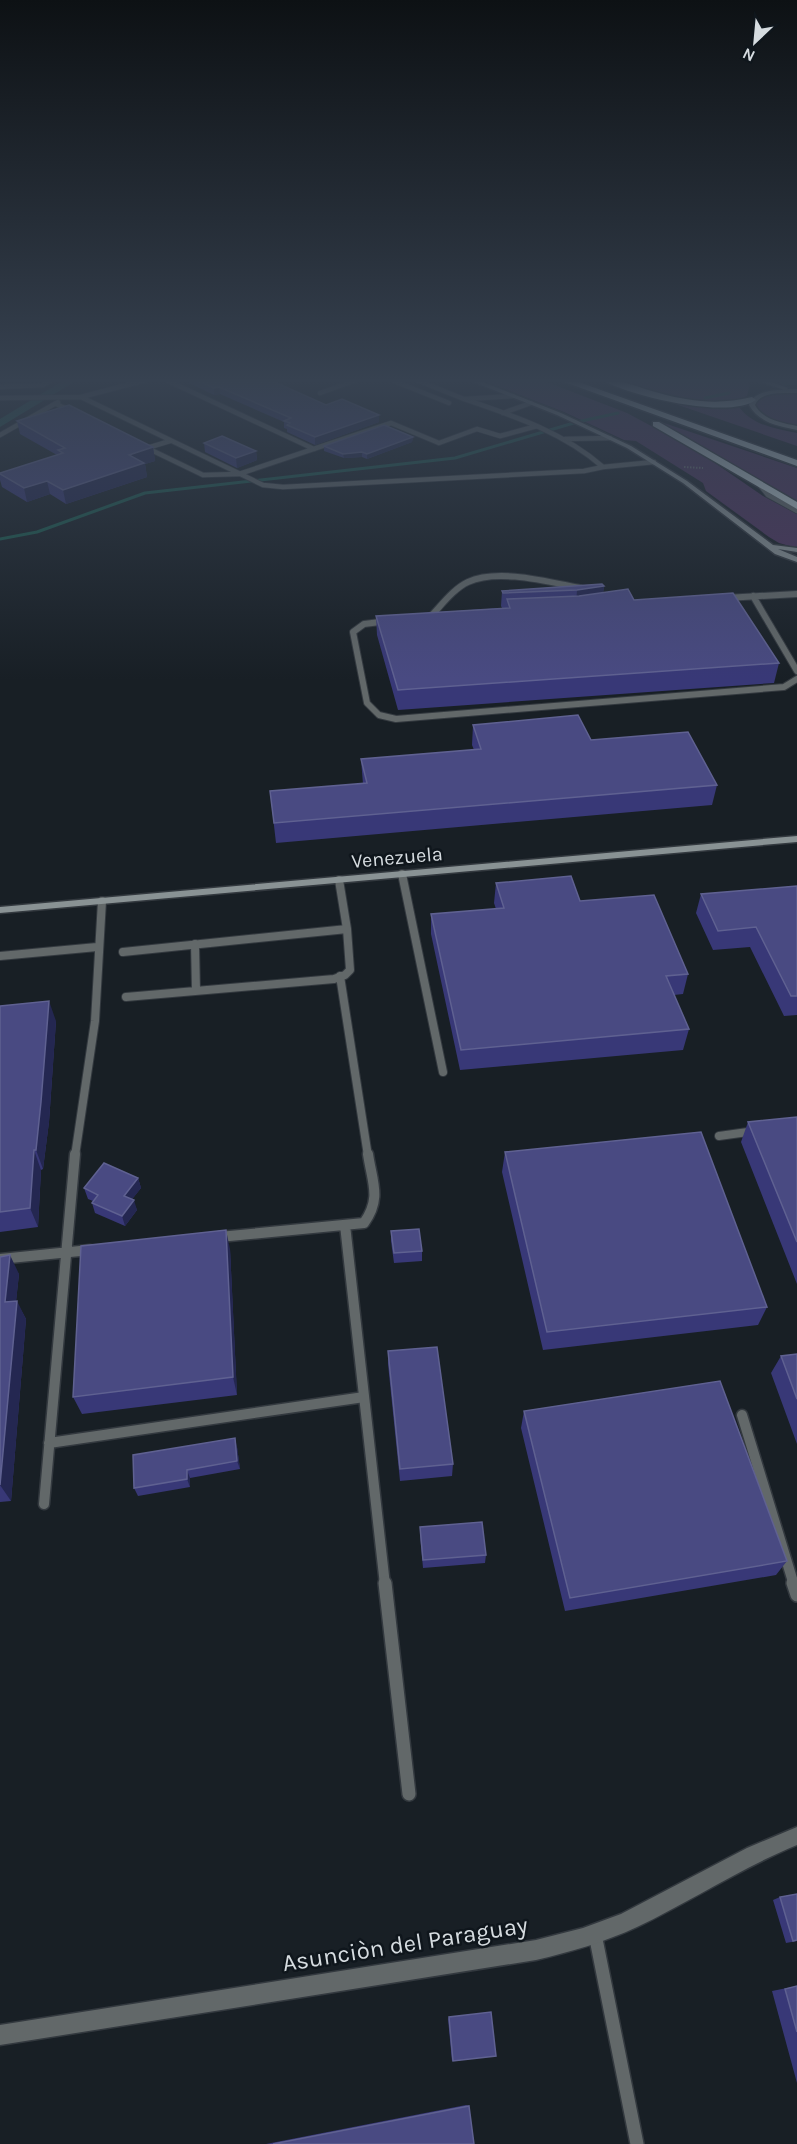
<svg xmlns="http://www.w3.org/2000/svg" width="797" height="2144" font-family="Karla,sans-serif">
<rect width="100%" height="100%" fill="#181f25"/>
<path fill="#4e345e" d="M479,379H539L627,413L696,450L763,496L797,514V548L779,543L769,537L706,491L703,483L636,441L624,440L564,412Z
M614,379H747L750,385L747,396C705,414 656,391 614,379Z
M779,393H797V426L765,418L754,408C755,396 769,395 779,393Z
M652,396L704,407H739C752,425 776,429 797,433V446Z
M658,421L797,468V504L658,422Z"/>
<g fill="none" stroke-linecap="round" stroke-linejoin="round">
<path stroke="#1c5b4e" stroke-width="3" d="M705,398L729,393
M0,539L37,532L145,493L455,458L577,422L618,413"/>
<path fill="#1c5b4e" fill-rule="evenodd" d="M66,379H79L0,427V419Z"/>
<path fill="#1c5b4e" fill-rule="evenodd" d="M778,379H797V385H780Z"/>
<g stroke="#33393f" stroke-width="6">
<path id="lane-far4" d="M164,379L314,449
M389,379L449,403
M414,379L464,399L513,396
M0,387L43,385L53,379
M320,393L359,379
M81,397L150,379
M0,398L81,397L263,485L283,487L584,471L603,467C563,432 514,416 464,399
M56,404L71,411
M503,413L531,403
M0,435L58,402
M565,439L610,438
M145,447L203,475L239,474L391,423L439,443L477,429L500,436L537,426
M147,448L170,441
M603,467L654,462
M759,484L768,495L797,511"/>
</g>
<g stroke="#33393f" stroke-width="8">
<path id="lane-far3" d="M753,596L797,671
M726,598L797,594
M425,617H430C441,606 453,589 468,582C498,568 549,582 580,588
M388,621L364,624L353,632L367,703L379,715L396,719L784,687L797,679"/>
</g>
<g stroke="#33393f" stroke-width="10">
<path id="lane-far2" d="M402,874L443,1072
M195,944L196,991
M123,952L347,929L339,880
M0,956L97,947
M340,976L368,1156
M126,997L334,979L345,975L350,970L347,929
M719,1136L755,1131
M75,1156L95,1021L102,901"/>
</g>
<g stroke="#33393f" stroke-width="13">
<path id="lane-far1" d="M345,1225L385,1585
M219,1237L364,1223C382,1198 372,1182 368,1154
M0,1259L90,1250
M742,1415L794,1585
M49,1443L364,1397
M44,1504L75,1154"/>
</g>
<g stroke="#33393f" stroke-width="16">
<path id="lane" d="M385,1583L409,1794
M793,1583L797,1595
M595,1934L637,2144"/>
</g>
<g stroke="#33393f" stroke-width="3">
<path id="street" d="M797,1827V1845C741,1868 691,1901 637,1927C605,1942 570,1952 536,1960L0,2045V2025L536,1940L583,1928L621,1914L747,1848Z"/>
</g>
<g stroke="#33393f" stroke-width="3">
<path id="secondary" d="M466,379H475L561,413L631,446L687,481L773,545L797,548V552L778,549L797,557V562L775,554L683,483L627,448L557,415Z
M751,379H762L788,388L785,390Z
M797,389V393C784,393 760,391 755,405C763,420 782,423 797,426V430C779,426 759,423 749,405C755,388 781,390 797,389Z
M797,836V842L0,913V907Z"/>
</g>
<g stroke="#33393f" stroke-width="3">
<path id="highway" d="M556,379H570L797,460V466Z
M600,379C621,379 639,388 659,393C691,402 720,405 752,397L756,400C728,420 629,396 600,379Z
M653,422H659L797,502V509L653,426Z"/>
</g>
<path stroke="#71777c" stroke-width="2" stroke-dasharray="1.5 1.5" stroke-linecap="butt" d="M684,467L703,468"/>
<use href="#lane-far4" stroke="#626869" stroke-width="4.5"/>
<use href="#lane-far3" stroke="#626869" stroke-width="6"/>
<use href="#lane-far2" stroke="#626869" stroke-width="8"/>
<use href="#lane-far1" stroke="#626869" stroke-width="10"/>
<use href="#lane" stroke="#626869" stroke-width="13"/>
<use href="#street" fill="#626869" fill-rule="evenodd"/>
<use href="#secondary" fill="#899294" fill-rule="evenodd"/>
<use href="#highway" fill="#c2d1d4" fill-rule="evenodd"/>
</g>
<path fill="#383877" d="M188,379H268L326,405L379,415V422L315,445L287,432V429L284,428V422L220,394L214,395L189,383Z
M17,421L153,447L155,461L145,464L147,477L66,504L50,494L27,502L2,487L0,480V473L57,455L20,434Z
M413,437L412,442L367,459L362,457L344,458L324,451V446Z
M204,443L256,451L257,460L237,468L205,452Z
M604,586L603,593L634,600L779,663L774,683L398,710L377,635L376,616L502,608L501,606L502,591Z
M473,725L591,740L717,785L712,805L276,843L270,791L363,784L361,759L474,750L472,745Z
M496,883L580,901L688,974L683,994L674,995L689,1029L683,1050L460,1070L431,934V914L496,909L494,903Z
M797,886V1015L784,1016L750,947L713,950L696,913L701,894Z
M0,1006L56,1021L49,1122L43,1169L41,1170L38,1227L0,1232Z
M797,1117V1284L741,1142L748,1122Z
M505,1152L767,1307L758,1325L543,1350L502,1172Z
M138,1178L141,1188L132,1199L137,1210L125,1226L95,1213L92,1203L93,1201L88,1199L84,1188Z
M391,1231L422,1251V1261L394,1263L391,1241Z
M230,1249L237,1395L82,1414L73,1397Z
M0,1257L19,1274L16,1301L26,1319L11,1501L0,1502Z
M388,1351L453,1464L452,1476L400,1481L388,1364Z
M797,1354V1444L771,1373L781,1356Z
M524,1411L787,1561L776,1575L565,1611L521,1428Z
M237,1447L240,1469L190,1478V1487L138,1496L134,1488Z
M420,1527L486,1555L485,1563L423,1568L420,1535Z
M797,1894V1941L786,1943L773,1900L780,1897Z
M797,1986V2083L772,1991Z
M449,2017L496,2056L452,2061L448,2019Z
M466,2105L469,2106L474,2144H266Z"/>
<path fill="#242751" d="M219,387L220,394L214,395V388Z
M379,415V422L315,445V437Z
M413,437L412,442L367,459V454Z
M153,447L155,461L145,464L147,477L66,504L63,490L129,455Z
M256,451L257,460L237,468L236,458Z
M362,452V457L344,458L343,454Z
M47,481L50,494L27,502L24,488Z
M604,586L602,601L576,605L577,590Z
M49,1001L56,1021L49,1122L43,1169L36,1150Z
M34,1150L41,1170L38,1227L30,1208Z
M138,1178L141,1188L127,1206L124,1196Z
M134,1200L137,1210L125,1226L122,1216Z
M226,1230L230,1249L237,1395L233,1377Z
M10,1255L19,1274L14,1321L5,1302Z
M17,1301L26,1319L11,1501L0,1485Z
M235,1438L237,1447L240,1469L237,1461Z
M187,1470L190,1478V1487L187,1479Z"/>
<path fill="#494a82" stroke="#5f6191" stroke-width="1.5" d="M194,379H268L326,405L342,399L379,415L315,437L287,425L290,423L284,421L291,418L219,387L214,388Z
M69,405L153,447L129,455L144,463L63,490L47,481L24,488L0,474V473L63,453L58,450L65,448L17,421Z
M384,425L413,437L367,454L362,452L343,454L324,446Z
M222,436L256,451L236,458L204,443Z
M602,584L604,586L577,590L503,593L502,591Z
M628,589L634,600L733,593L779,663L398,690L376,616L510,608L507,599L579,596Z
M578,715L591,740L688,732L717,785L274,823L270,791L367,783L361,759L481,749L473,725Z
M571,876L580,901L654,895L688,974L666,976L689,1029L461,1050L431,914L504,908L496,883Z
M797,886V996H791L756,927L718,931L701,894Z
M49,1001L41,1102L36,1150H34L30,1208L0,1212V1006Z
M797,1117V1242L748,1122Z
M701,1132L767,1307L547,1332L505,1152Z
M104,1163L138,1178L124,1196L134,1200L122,1216L92,1203L98,1195L84,1188Z
M419,1229L422,1251L394,1253L391,1231Z
M226,1230L233,1377L73,1397L81,1246Z
M10,1255L5,1302L17,1301L0,1485V1257Z
M437,1347L453,1464L400,1469L388,1351Z
M797,1354V1399L781,1356Z
M720,1381L787,1561L570,1598L524,1411Z
M235,1438L237,1461L187,1470V1479L134,1488L133,1455Z
M482,1522L486,1555L423,1560L420,1527Z
M797,1894V1940L793,1941L780,1897Z
M797,1986V2032L785,1989Z
M491,2012L496,2056L453,2061L449,2017Z
M469,2106L474,2144H273Z"/>
<linearGradient id="sky" x2="0" y2="1"><stop stop-color="#0d1114"/><stop offset="0.56" stop-color="#374251"/><stop offset="1" stop-color="#374251" stop-opacity="0"/></linearGradient>
<rect width="797" height="680" fill="url(#sky)"/>
<g text-anchor="middle" stroke-width="5" stroke-linejoin="round" paint-order="stroke">
<g font-size="20" fill="#d6dce0" stroke="#0f161c">
<text transform="translate(397 857) rotate(-5)" y="7">Venezuela</text>
</g>
<g font-size="24" fill="#d6dce0" stroke="#0f161c">
<text transform="translate(405 1944) rotate(-9)" y="8">Asunciòn del Paraguay</text>
</g>
</g>
<g transform="translate(755 42) rotate(206)" stroke="#0f161c" stroke-width="4.5" paint-order="stroke">
<path d="M0-4.5L10 22L0 15L-10 22Z" fill="#d6dce0"/>
<text y="-9" font-size="16" font-weight="bold" text-anchor="middle" fill="#d6dce0">N</text>
</g>
</svg>
